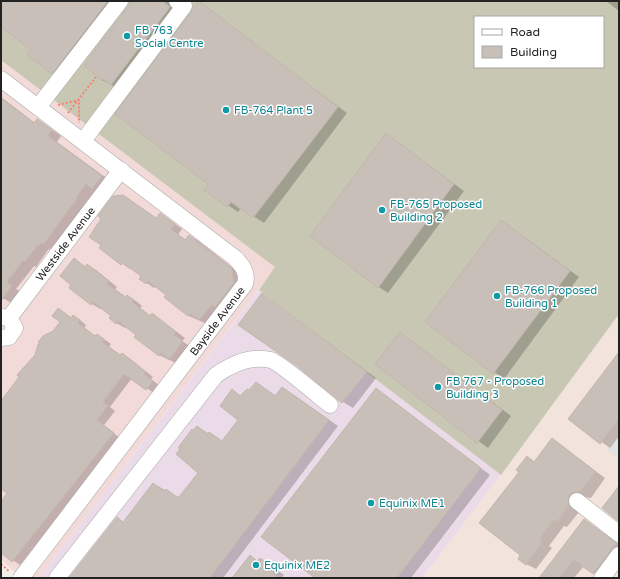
<svg xmlns="http://www.w3.org/2000/svg" width="620" height="579" font-family="'Varela Round',sans-serif">
<rect width="100%" height="100%" fill="#f2efe9"/>
<path fill="#f2dad9" d="M1,59L276,267L39,578H22L1,560Z"/>
<path fill="#ebdbe8" d="M259,290L501,475L422,578H39Z"/>
<path fill="#f3e3dd" d="M619,314V578H422L501,475Z"/>
<path fill="#c7c7b4" fill-rule="evenodd" d="M1,1H619V314L501,475L259,290L275,267L1,60ZM475,17H603V67H475Z"/>
<path fill="#e2e2e2" d="M619,435V459L607,450Z"/>
<path fill="#0003" d="M1,1H121L62,78L52,73L33,50L1,26Z
M134,1H178L121,90L102,80Z
M606,1H619V11Z
M199,3L347,113L264,223L241,208L238,212L206,190L210,184Z
M1,97L35,123L38,120L61,136L57,142L112,182L103,194L96,190L85,204L87,206L54,249L52,248L48,250L36,267L34,266L16,289L21,292L13,304L1,297Z
M387,135L464,191L388,293L379,287Z
M161,214L182,229L178,235L186,240L189,236L197,240L240,274L242,287L207,324L189,316L165,297L167,295L156,286L154,288L141,279L143,276L131,267L130,269L117,260Z
M502,221L579,277L504,379L426,322Z
M74,259L86,267L87,265L96,270L117,287L115,289L126,297L127,296L136,301L142,306L140,308L151,316L152,315L161,320L185,338L182,341L191,347L178,364L159,355L126,326L125,328L116,323L112,315L102,307L100,309L92,304L70,287L72,285Z
M262,294L376,378L353,408L343,402L297,365Z
M59,309L72,318L73,316L80,320L86,325L84,328L96,337L98,335L111,344L109,347L121,356L122,354L129,358L153,377L151,379L160,386L154,393L132,378L110,407L115,411L104,425L120,438L20,565L1,552V503L9,493L1,487V403L62,322Z
M400,333L511,416L488,448L376,364Z
M619,356V436L610,448L569,419Z
M256,383L276,396L283,388L338,426L223,578H70L117,518L124,523L154,484L180,498L199,473L194,431L197,427L223,442L239,420L233,391L241,396L250,391Z
M376,389L490,475L411,578H317Z
M552,439L605,478L591,498L584,497L579,512L567,527L564,526L549,546L552,548L536,569L526,564L522,555L521,472L527,457L535,462Z
M584,520L619,544V558L601,578L584,566L574,578H540Z
M250,557L258,561L261,559L284,575L281,578H234Z"/>
<path fill="#c7bfb8" stroke="#c4b6ab" d="M1,1H108L52,74L27,55L31,50L1,27Z
M132,1H163L170,7L111,85L103,79L102,81L84,65Z
M199,1L338,107L253,218L231,202L227,207L204,190L208,184L115,114Z
M1,98L34,123L37,119L52,130L48,136L102,176L92,189L86,184L76,198L77,199L44,244L42,243L39,246L38,245L25,262L23,261L7,282L12,286L1,301Z
M386,133L454,184L378,288L310,236Z
M123,195L156,218L160,213L175,224L171,229L185,240L189,235L232,269L234,283L215,307L212,305L199,320L190,314L188,316L175,306L164,297L166,295L148,281L146,284L139,279L141,276L123,263L121,265L99,248L101,245L89,237L101,219L98,216L113,196Z
M501,220L570,271L493,374L425,322Z
M74,258L85,267L87,264L109,281L107,284L125,297L127,295L134,300L132,302L150,316L152,313L176,332L174,335L183,341L169,360L161,353L159,356L134,337L136,335L118,321L116,324L109,318L111,316L93,302L91,305L69,288L71,285L60,276Z
M262,293L367,372L342,403L297,366L238,325Z
M58,308L71,318L73,315L80,320L78,323L95,336L97,334L104,339L102,342L120,355L122,353L146,372L144,374L153,381L146,390L124,374L103,402L108,406L97,420L114,433L12,562L1,553V502L7,493L1,489V401L19,377L17,375L35,355L39,341L43,336L53,331L60,322L52,316Z
M400,332L502,410L477,443L375,364Z
M619,352V419L600,444L568,419Z
M256,382L275,396L282,387L329,420L210,578H69L117,517L123,522L153,483L164,491L166,489L178,498L198,473L176,454L180,449L178,448L192,429L193,430L197,426L208,434L209,432L222,441L238,420L220,406L232,389L240,396L247,389L249,390Z
M376,388L481,468L397,578H315L261,537Z
M552,438L596,472L580,492H574L569,495L568,500L569,506L557,522L554,520L540,539L543,542L526,565L518,559L520,555L479,523L519,472L516,470L527,456L534,462Z
M619,486V522L602,508Z
M584,519L616,543L593,574L574,560L560,578H539Z
M250,555L257,561L260,558L275,568L272,572L280,578H232Z"/>
<g fill="none" stroke-linecap="round" stroke-linejoin="round">
<g stroke="#a9a9a9" stroke-width="17">
<g id="minor">
<path d="M1,79L235,258C243,266 248,273 245,284L21,578"/>
<path d="M38,107L120,1"/>
<path d="M83,141L184,6L177,1"/>
<path d="M1,317L9,318L15,328L9,337L1,338"/>
<path id="s1" d="M9,318L121,170"/>
<path d="M577,501L619,534"/>
<path d="M57,578L216,375C232,364 251,355 271,360C280,363 320,397 330,405"/>
<path d="M602,578L619,555"/>
</g>
</g>
<path stroke="#fa8072" stroke-width="2" stroke-dasharray="2 2" stroke-linecap="butt" d="M58,105L79,100V123
M68,113L96,77
M1,564L10,572"/>
<use href="#minor" stroke="#fff" stroke-width="16"/>
</g>
<g fill="#0f9aa8" stroke="#fff" stroke-width="1.5">
<circle cx="127" cy="36" r="4"/>
<circle cx="226" cy="110" r="4"/>
<circle cx="382" cy="210" r="4"/>
<circle cx="497" cy="296" r="4"/>
<circle cx="438" cy="387" r="4"/>
<circle cx="371" cy="503" r="4"/>
<circle cx="256" cy="565" r="4"/>
</g>
<g text-anchor="middle" stroke-width="3" stroke-linejoin="round" paint-order="stroke">
<g font-size="11" fill="#0d838f" stroke="#fff" text-anchor="start">
<text x="135" y="34">FB 763<tspan x="135" dy="13">Social Centre</tspan></text>
<text x="234" y="114">FB-764 Plant 5</text>
<text x="390" y="208">FB-765 Proposed<tspan x="390" dy="13">Building 2</tspan></text>
<text x="505" y="294">FB-766 Proposed<tspan x="505" dy="13">Building 1</tspan></text>
<text x="446" y="385">FB 767 - Proposed<tspan x="446" dy="13">Building 3</tspan></text>
<text x="379" y="507">Equinix ME1</text>
<text x="264" y="569">Equinix ME2</text>
</g>
<g font-size="11" fill="#222" stroke="#fff">
<text dy="4" stroke="none"><textPath href="#s1" startOffset="93">Westside Avenue</textPath></text>
<text transform="translate(217 321) rotate(-53)" y="4">Bayside Avenue</text>
</g>
</g>
<rect width="620" height="579" fill="none" stroke="#222222" stroke-width="4"/>
<rect x="474" y="16" width="130" height="52" fill="#ffffff" stroke="#a7a7a7"/>
<rect x="482" y="29" width="20" height="6" fill="#ffffff" stroke="#a7a7a7"/>
<text x="510" y="36" font-size="12" fill="#222222">Road</text>
<rect x="482" y="46" width="20" height="12" fill="#c7bfb8" stroke="#a7a7a7"/>
<text x="510" y="56" font-size="12" fill="#222222">Building</text>
</svg>
